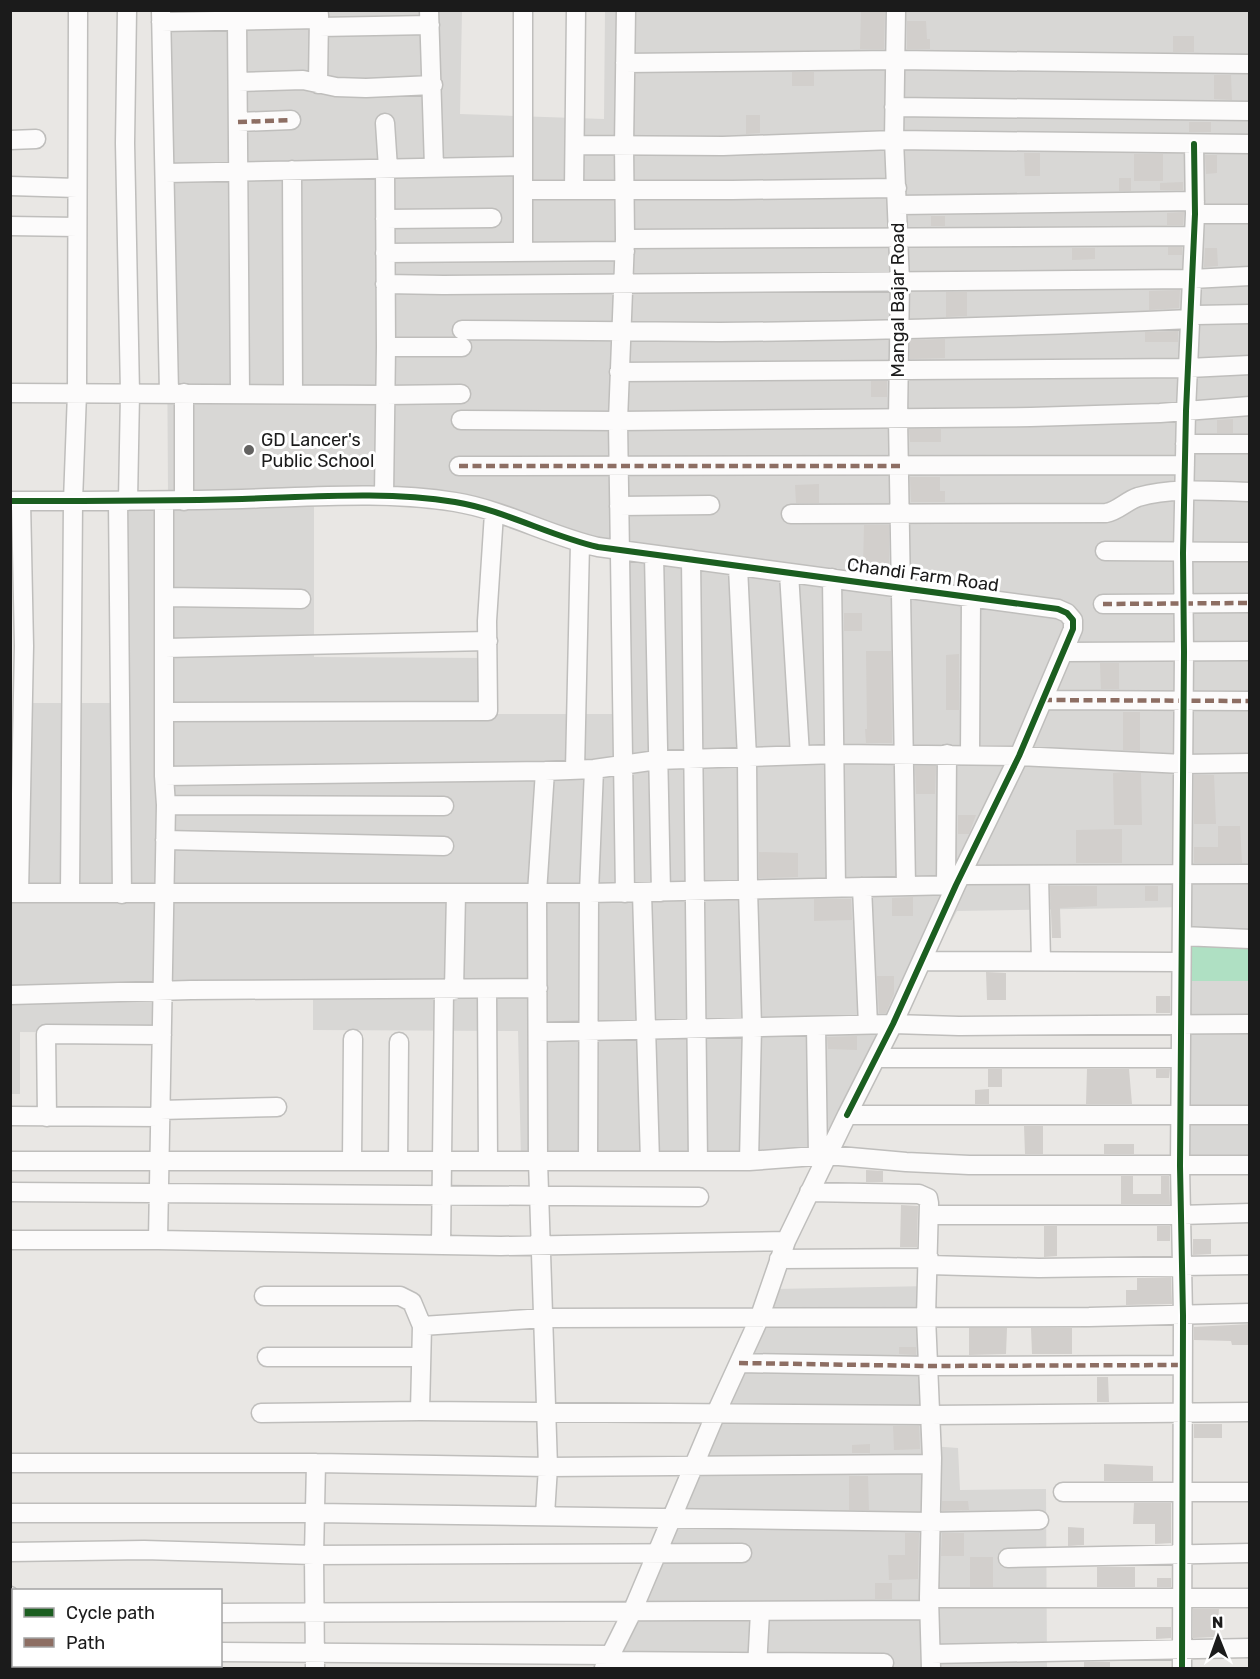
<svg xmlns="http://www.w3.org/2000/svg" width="1260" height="1679" font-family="Rubik,sans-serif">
<rect width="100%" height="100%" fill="#e9e7e4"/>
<path fill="#d8d7d5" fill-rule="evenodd" d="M165,11H462L460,114L604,119L605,11H1249V1165L1188,1166V907L957,911L827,1153L521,1158L518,1031L313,1030V988H162L161,1033L20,1032V1094H11L10,753H22V703H114L115,493H168ZM438,492L626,548V714H486V658L314,657V493Z
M930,1286V1446L958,1448L960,1490L1046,1489L1047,1668H616L775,1289Z"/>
<path fill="#afe0c3" d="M1249,939V981H1189V940Z"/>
<path fill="#d2cfcc" d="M861,10H885L884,49H860Z
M907,21H926L927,39H930V49H907Z
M1173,36H1194V52H1173Z
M792,72H814V86H792Z
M1214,75H1231L1232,100L1214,99Z
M746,115H760V133L746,134Z
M1189,122H1211V132H1189Z
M1024,153H1040V176H1025Z
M1134,154H1163V181H1134Z
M1205,155H1217V173L1206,174Z
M1119,178H1131V191H1119Z
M1183,182V190H1160V183Z
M1184,212L1183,225H1167V213Z
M931,216H945V226H931Z
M1168,247H1182V255H1168Z
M1072,248H1095V259L1072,260Z
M1205,248H1217L1218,266L1204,267Z
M1180,290L1179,308L1149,310V291Z
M946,292H967V316L946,317Z
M1178,331V342H1145V332Z
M945,339V358L910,359V340Z
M871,381H887V397H871Z
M1233,419V433H1217V420Z
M909,429H941V442H910Z
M910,477H940V491H945V502H911Z
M819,484V503H796L795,485Z
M864,525H889V565L863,566Z
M844,613H862V631H844Z
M866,651H891L892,743H866L865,729H867Z
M959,654V710H946V655Z
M1100,663H1119V689H1101Z
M1123,712H1140V751L1123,750Z
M915,766H936L935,794H916Z
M1124,772L1141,773L1142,825H1114L1113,773Z
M1194,775H1214L1216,824H1194Z
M958,815H976L969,834H958Z
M1218,826H1240L1242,863H1194V847H1218Z
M1122,829V863H1076V830Z
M759,852L798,853V877L759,878Z
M1050,886H1097V906L1060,908L1061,938H1052Z
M1145,886H1158V901H1145Z
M913,897V916H892V898Z
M814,899H851L852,920L814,921Z
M986,972L1006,973V1000H987Z
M877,976H894V994L886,1013H879Z
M1156,996H1170V1013H1156Z
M857,1036V1050L828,1049L827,1037Z
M988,1069H1002V1087H988Z
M1087,1069H1129L1132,1104H1086Z
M1156,1069H1170L1169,1078H1156Z
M989,1089V1104H975V1090Z
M1024,1126H1043V1154H1025Z
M1104,1144H1134V1154H1104Z
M866,1170L883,1171V1182H866Z
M1121,1176H1133V1194H1161V1176H1169L1170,1204H1121Z
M901,1205L918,1206L917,1247H900Z
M1044,1226H1057V1256L1044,1257Z
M1157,1226H1170V1241H1157Z
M1193,1239H1211V1254L1193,1255Z
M1171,1277L1172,1304L1126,1305V1290H1137V1278Z
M1250,1324V1345H1232L1231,1341L1194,1340V1327Z
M969,1328H1007L1006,1354L969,1355Z
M1031,1328H1072V1354H1032Z
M899,1347H916V1355L899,1354Z
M1097,1377H1108L1109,1402H1097Z
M1194,1424H1222V1438H1194Z
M893,1426H919L920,1449L894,1450Z
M870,1444V1453H852V1445Z
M1104,1464L1153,1466V1481H1104Z
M849,1476H868L869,1510H849Z
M942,1501H968L969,1510L942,1511Z
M1134,1503H1171V1543L1155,1544V1524H1133Z
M1068,1527L1084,1528V1545L1068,1546Z
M905,1533H919L918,1579L889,1580L888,1555H905Z
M942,1533H964V1556H941Z
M970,1557H993V1587H970Z
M1097,1567H1135V1587H1097Z
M1157,1578H1171V1587H1157Z
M875,1583H892V1599H875Z
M1193,1609H1219L1218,1622H1215V1637L1193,1638Z
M1156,1627H1171V1638L1156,1639Z
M1084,1662H1110V1668H1084Z"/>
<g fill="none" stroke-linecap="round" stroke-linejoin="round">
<g stroke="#bfbebc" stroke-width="21">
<path id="minor" d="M127,10L125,143L130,393L128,501
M161,10L169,393
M429,10L434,167
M896,10L894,140L900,282L898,418L906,886
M237,20L240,393
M161,22L319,19
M319,27L430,25
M625,63L895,60L1250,64
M238,82L303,80L336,87L366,88L433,85
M318,84L319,15
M894,107L1250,111
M238,122L291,120
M385,123L388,168
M10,140L36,139
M575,145L723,146L894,140L1250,144
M292,170L293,393
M165,173L523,166
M10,186L77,188
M574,189L576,10
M523,190H732L897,188
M897,205L1195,201
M1195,214H1250
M385,219L492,218
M10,226L77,227
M625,239L1194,236
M523,252V10
M385,253L625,251
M385,284L443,285L1192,279L1250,276
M462,330C548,330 634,332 720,332C877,331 1034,326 1191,319L1196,315L1250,314
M386,347H462
M619,372L1189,368L1250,365
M10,393L386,395L461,394
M184,393V501
M461,420L618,421L1031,417L1160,413L1250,406
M1185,444H1250
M459,466L1185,465
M384,495L386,347L385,168
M10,501C88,501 165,501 242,499C313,497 385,491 455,502C504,510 550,536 598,547L1058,609L1067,613L1073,620V629L1019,756L956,885L893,1024L847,1115
M118,501L122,894
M619,506L710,505
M791,514L1106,513C1118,511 1126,501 1138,497C1173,487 1214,491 1250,492
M1105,551L1250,552
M654,555L661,892
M691,559L698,1161
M738,567L747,758L748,889L752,1027L749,1161
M789,573L800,755
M832,578L836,888
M165,597L301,599
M1103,604L1250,603
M165,648L488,641
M1064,652L1250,651
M1043,700L1250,701
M164,712L488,711L487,621L494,513
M970,755L971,598
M575,770L580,543
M545,771L537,893L538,1161L548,1467L545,1515
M164,776L545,771L594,769L657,760L835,754L1019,756L1183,764L1250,763
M166,805L444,806
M165,840L444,846
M961,875L1250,874
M1039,876L1041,961
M946,886L947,754
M862,887L868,1025
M10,893H589L956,885
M19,893L24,646L21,501
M70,893L73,501L77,393L78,10
M625,893L618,421L625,239L624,145L626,10
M642,893L650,1161
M1182,936L1250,939
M923,961L1180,962
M454,990L456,893
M487,990L488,1161
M10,995L191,990L538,988
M816,1026L818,1156
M538,1032L893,1024L959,1026L1250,1024
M876,1058H1180
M160,1110L277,1107
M10,1116L160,1117
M47,1117L46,1034L162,1035
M10,1161H749L828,1155L906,1162L969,1165H1250
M352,1161L353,1039
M398,1161L399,1042
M588,1161L589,893L594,769
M10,1192L699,1197
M809,1192L919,1194L928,1198L929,1203L926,1317L932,1458L929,1598L931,1668
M930,1215H1180L1250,1213
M10,1240H158L501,1246L786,1241
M158,1240L166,805L164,776V501
M441,1245L444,990
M779,1259L929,1258
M929,1265L1039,1268L1250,1265
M264,1296H400L412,1302L422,1326L544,1318L1089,1317L1250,1313
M267,1357H421
M739,1363L928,1366L1182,1365
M420,1411L422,1326
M261,1413L420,1411L930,1415L1250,1412
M10,1463H316L548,1467L932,1464
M1063,1492H1250
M10,1513H315L931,1522L1039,1520
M10,1552L144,1550L314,1555L742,1553
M1008,1558L1250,1553
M10,1596L14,1611
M929,1598H1250
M220,1613L929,1610
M220,1652L611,1655
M931,1654L1250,1648
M607,1661L884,1663
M315,1668L314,1555L316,1463
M604,1668L632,1612L716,1413L759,1319L786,1241L847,1115H1250
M757,1668L760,1612
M1182,1668L1183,1315L1180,1166L1184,652L1183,553L1186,411L1195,214L1194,144"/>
</g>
<use href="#minor" stroke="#fcfbfb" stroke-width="18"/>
<path stroke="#8d6e63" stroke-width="4.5" stroke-dasharray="9 4.5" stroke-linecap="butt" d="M238,122L291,120
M459,466H900
M1103,604L1250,603
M1043,700L1250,701
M739,1363L928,1366L1182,1365"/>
<g stroke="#fff" stroke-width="10">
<path id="cycleway" d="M10,501C88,501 165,501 242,499C313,497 385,491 455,502C504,510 550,536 598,547L1058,609L1067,613L1073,620V629L1019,756L956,885L893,1024L847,1115
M1182,1668L1183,1315L1180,1166L1184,652L1183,553L1186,411L1195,214L1194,144"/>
</g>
<use href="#cycleway" stroke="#1b5e20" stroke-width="6"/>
</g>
<circle fill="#636261" stroke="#fff" stroke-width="2" cx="249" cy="450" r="6"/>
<g text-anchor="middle" stroke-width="6" stroke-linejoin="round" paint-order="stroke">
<g font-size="18" fill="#1b1b1b" stroke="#fff">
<text transform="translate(898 300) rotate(-90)" y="6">Mangal Bajar Road</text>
<text transform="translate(923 575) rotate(8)" y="6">Chandi Farm Road</text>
</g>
<g font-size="18" fill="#1b1b1b" stroke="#fff" text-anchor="start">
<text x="261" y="446">GD Lancer's<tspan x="261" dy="21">Public School</tspan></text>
</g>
</g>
<rect width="1260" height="1679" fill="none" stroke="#1b1b1b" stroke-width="24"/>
<rect x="12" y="1589" width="210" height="78" fill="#ffffff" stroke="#a4a4a4" stroke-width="1.5"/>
<rect x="24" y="1608" width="30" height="9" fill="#1b5e20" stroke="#a4a4a4" stroke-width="1.5"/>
<text x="66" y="1619" font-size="18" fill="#1b1b1b">Cycle path</text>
<rect x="24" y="1638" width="30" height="9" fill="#8d6e63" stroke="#a4a4a4" stroke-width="1.5"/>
<text x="66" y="1649" font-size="18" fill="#1b1b1b">Path</text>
<g transform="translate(1218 1637) rotate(359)" stroke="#ffffff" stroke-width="4.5" paint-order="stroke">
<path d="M0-4.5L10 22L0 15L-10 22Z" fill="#1b1b1b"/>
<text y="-9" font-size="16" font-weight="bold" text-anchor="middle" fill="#1b1b1b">N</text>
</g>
</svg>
